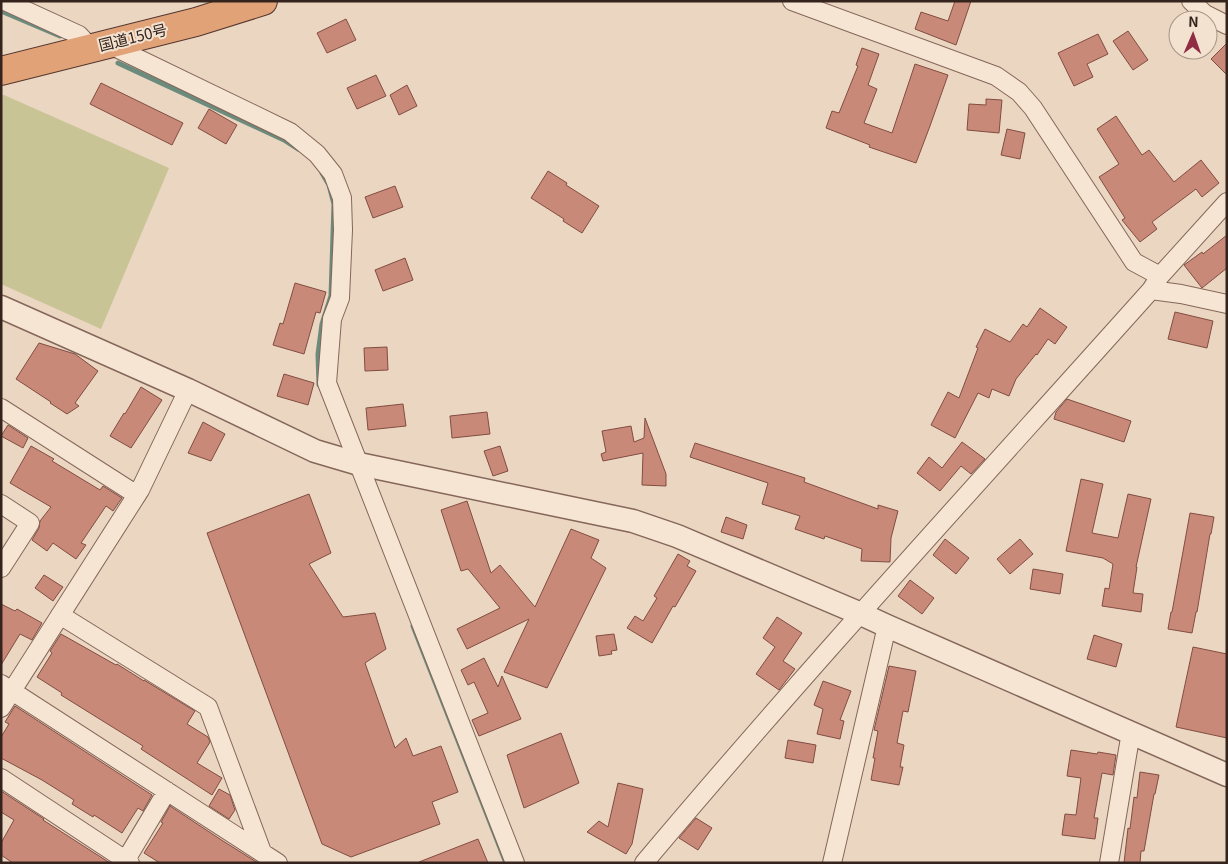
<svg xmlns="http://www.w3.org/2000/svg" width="1228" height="864" font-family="Georgia,'Noto Sans JP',serif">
<rect width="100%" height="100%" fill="#ebd6c1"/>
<path fill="#c9c496" d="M1,95H4L169,168L101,329L1,284Z"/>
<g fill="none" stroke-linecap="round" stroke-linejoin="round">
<path stroke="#6b8b7d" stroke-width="5" d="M1,11L60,36
M118,63L284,140L298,149
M319,385L318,354L322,324L331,296L334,204L329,185L322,173
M413,626L506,863"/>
</g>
<path fill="#c88979" stroke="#824d41" d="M955,1H971L956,45L915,29L921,12L948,21Z
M346,19L356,40L327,53L317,33Z
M1128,31L1148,60L1133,70L1113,41Z
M1098,34L1108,54L1087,64L1093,77L1074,86L1058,53Z
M1227,43V75L1211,59Z
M862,48L879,54L868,85L877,89L864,123L892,133L915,64L948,75L930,126L916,163L869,147L870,145L826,128L832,111L839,113L858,66L856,65Z
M376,75L386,96L357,109L347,88Z
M101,83L183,123L172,145L90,104Z
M407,85L417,106L399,115L390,95Z
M986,99L1002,100L999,133L967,130L969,104L986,105Z
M209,109L237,125L226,144L198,128Z
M1116,116L1142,155L1149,150L1174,182L1201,160L1219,183L1202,197L1196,189L1152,222L1157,229L1140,242L1122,220L1125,218L1099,177L1119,164L1097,129Z
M1007,129L1025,133L1020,159L1001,155Z
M548,171L567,183L566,185L599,206L582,233L563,221L564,219L531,198Z
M395,186L403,207L373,218L365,197Z
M1227,235V268L1202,288L1184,265L1202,252L1203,254Z
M405,258L413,280L383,291L375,270Z
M295,283L326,292L320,313L316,312L304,354L273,345L280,323L283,324Z
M1040,308L1067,327L1055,344L1048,339L1037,355L1036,354L1016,379L1009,396L992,389L989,398L978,393L955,438L931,425L948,392L959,398L978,348L976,347L985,329L1010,342L1023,324L1027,327Z
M1175,312L1213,321L1207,348L1168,339Z
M39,343L75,354L98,371L75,403L79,406L67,414L50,403L51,402L16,379Z
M387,347L388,370L365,371L364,348Z
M284,374L314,383L308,405L277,396Z
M141,387L162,400L131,448L110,436L124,413L125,414Z
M1067,399L1131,421L1124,442L1054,419L1056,412Z
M403,404L406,426L368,430L366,408Z
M487,412L490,434L452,438L450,416Z
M645,418L666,474V486L642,485L643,453L603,461L601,454L606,452L602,431L631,426L634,442L644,438Z
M203,422L225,434L211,461L188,453Z
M8,425L28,438L23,448L1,436Z
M962,442L985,459L971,474L961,466L940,491L917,473L929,457L942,468Z
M695,443L805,478L804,482L878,509V505L898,511L891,538L890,562L861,561L862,549L825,536L824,539L795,529L800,516L762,504L768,483L690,457Z
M31,446L54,459L52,461L100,490L103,486L122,498L113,511L106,506L81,543L86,545L76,559L53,543L47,551L32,540L39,528L40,521L51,507L10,483Z
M500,446L508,471L493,476L484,451Z
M1081,479L1103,484L1092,533L1118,538L1128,494L1151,499L1136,567H1137L1133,593L1143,594L1141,612L1102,606L1105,588L1109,589L1113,564L1103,558L1066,551Z
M309,494L331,553L309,564L343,617L375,613L386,649L365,663L395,748L406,738L413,756L441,746L458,792L432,802L440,824L351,857L322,844L207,533Z
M467,501L491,573L500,565L535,607L571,529L599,540L591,558L606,568L547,688L504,672L529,619L467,649L457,629L500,608L468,569L461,571L441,510Z
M1190,513L1214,517L1211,534H1210L1197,612H1196L1192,633L1168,629L1171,612H1172Z
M726,517L747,525L743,539L721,532Z
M945,539L969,558L956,574L933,555Z
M1020,539L1033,554L1010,574L997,559Z
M678,554L690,561L687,566L696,571L675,607L673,606L652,643L627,628L635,616L643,621L657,598L654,596Z
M1033,569L1063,574L1060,594L1030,589Z
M44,575L63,587L53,601L35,588Z
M910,580L934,598L922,614L898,596Z
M1,604L15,611L17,609L42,623L32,640L20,634L1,665Z
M777,617L802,633L783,661L795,669L779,690L756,674L775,647L763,638Z
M61,634L116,665L117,664L144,681V680L195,711L187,724L208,737L210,742L197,763L222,778L212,795L141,749L143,746L61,695L62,693L37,677L52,653L50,651Z
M614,634L617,650L611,651L612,654L599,656L596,636Z
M1094,635L1122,644L1116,667L1087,659Z
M1193,647L1227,654V738L1176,727Z
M484,658L498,687L502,676L521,719L479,736L472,720L488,713L474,682L468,685L461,670Z
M889,666L916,671L908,712L903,711L897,743L904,745L900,767H903L899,785L871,780L875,758H873L878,731L874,730Z
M823,681L851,691L840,720L844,721L840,739L817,734L823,709L814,705Z
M15,706L152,795L143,811L138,808L122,833L94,815L93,817L72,804L74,800L42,780L1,758V737L9,724L5,722Z
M561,733L579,783L524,808L507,755Z
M788,740L816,745L813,763L785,758Z
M1071,750L1097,754L1098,752L1116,755L1113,775L1102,773L1094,818H1098L1095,839L1062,835L1065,814L1076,815L1081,778L1067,776Z
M1140,772L1159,775L1155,794H1154L1144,851H1141L1140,863H1124L1128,828L1130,829L1134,797L1137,798Z
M618,783L643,789L632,844L626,854L587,832L599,821L608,827Z
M219,789L230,795L235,810L229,819L209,806Z
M1,791L44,819L43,820L110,863H13L1,855V843L14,820L1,812Z
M170,806L223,841L258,863H160L144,853L163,823L161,822Z
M696,818L712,828L698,850L679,838Z
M478,839L488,863H419V862Z"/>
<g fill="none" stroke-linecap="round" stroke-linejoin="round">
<g stroke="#84675a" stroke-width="20">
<path id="minor" d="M5,1L79,35L91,48
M792,1L996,76L1019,92L1033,108L1134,262L1160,276
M1191,1L1205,14L1227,25
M108,44L290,132L317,154L333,174L342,198L343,230L340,298L332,319L327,383L515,863
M1151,290L1181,294L1227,304
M1,408L137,495
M1,504L30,523L1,568
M60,615L208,707L262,852
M1,684L278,863
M1,708L140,490L188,390
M1,778L130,863
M124,863L167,791
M644,863C808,668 981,480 1151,290L1160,276L1227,202
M832,863L887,626
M1109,863L1131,732"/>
</g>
<g stroke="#84675a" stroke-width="25">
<path id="tertiary" d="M1,307L188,390L315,451L359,464L633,521L677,536L861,614L887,626L1227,775"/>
</g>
<g stroke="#52372e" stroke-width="30">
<path id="trunk" d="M1,71L196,22L263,1"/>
</g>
<use href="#minor" stroke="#f7e5d4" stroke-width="18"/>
<use href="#tertiary" stroke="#f7e5d4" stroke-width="22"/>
<use href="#trunk" stroke="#e2a278" stroke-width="28"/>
</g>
<g text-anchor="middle" stroke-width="4" stroke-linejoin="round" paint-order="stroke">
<g font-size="15" fill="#34241d" stroke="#f3e2d0">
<text transform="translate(133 38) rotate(-14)" y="5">国道150号</text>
</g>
</g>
<rect width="1228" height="864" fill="none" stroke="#34241d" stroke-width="5"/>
<g transform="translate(1193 35) rotate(2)"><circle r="24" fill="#f3e2d0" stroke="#a79688"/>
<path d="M0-4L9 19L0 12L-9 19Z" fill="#902d43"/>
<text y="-8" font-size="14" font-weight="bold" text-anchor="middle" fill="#34241d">N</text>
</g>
</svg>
